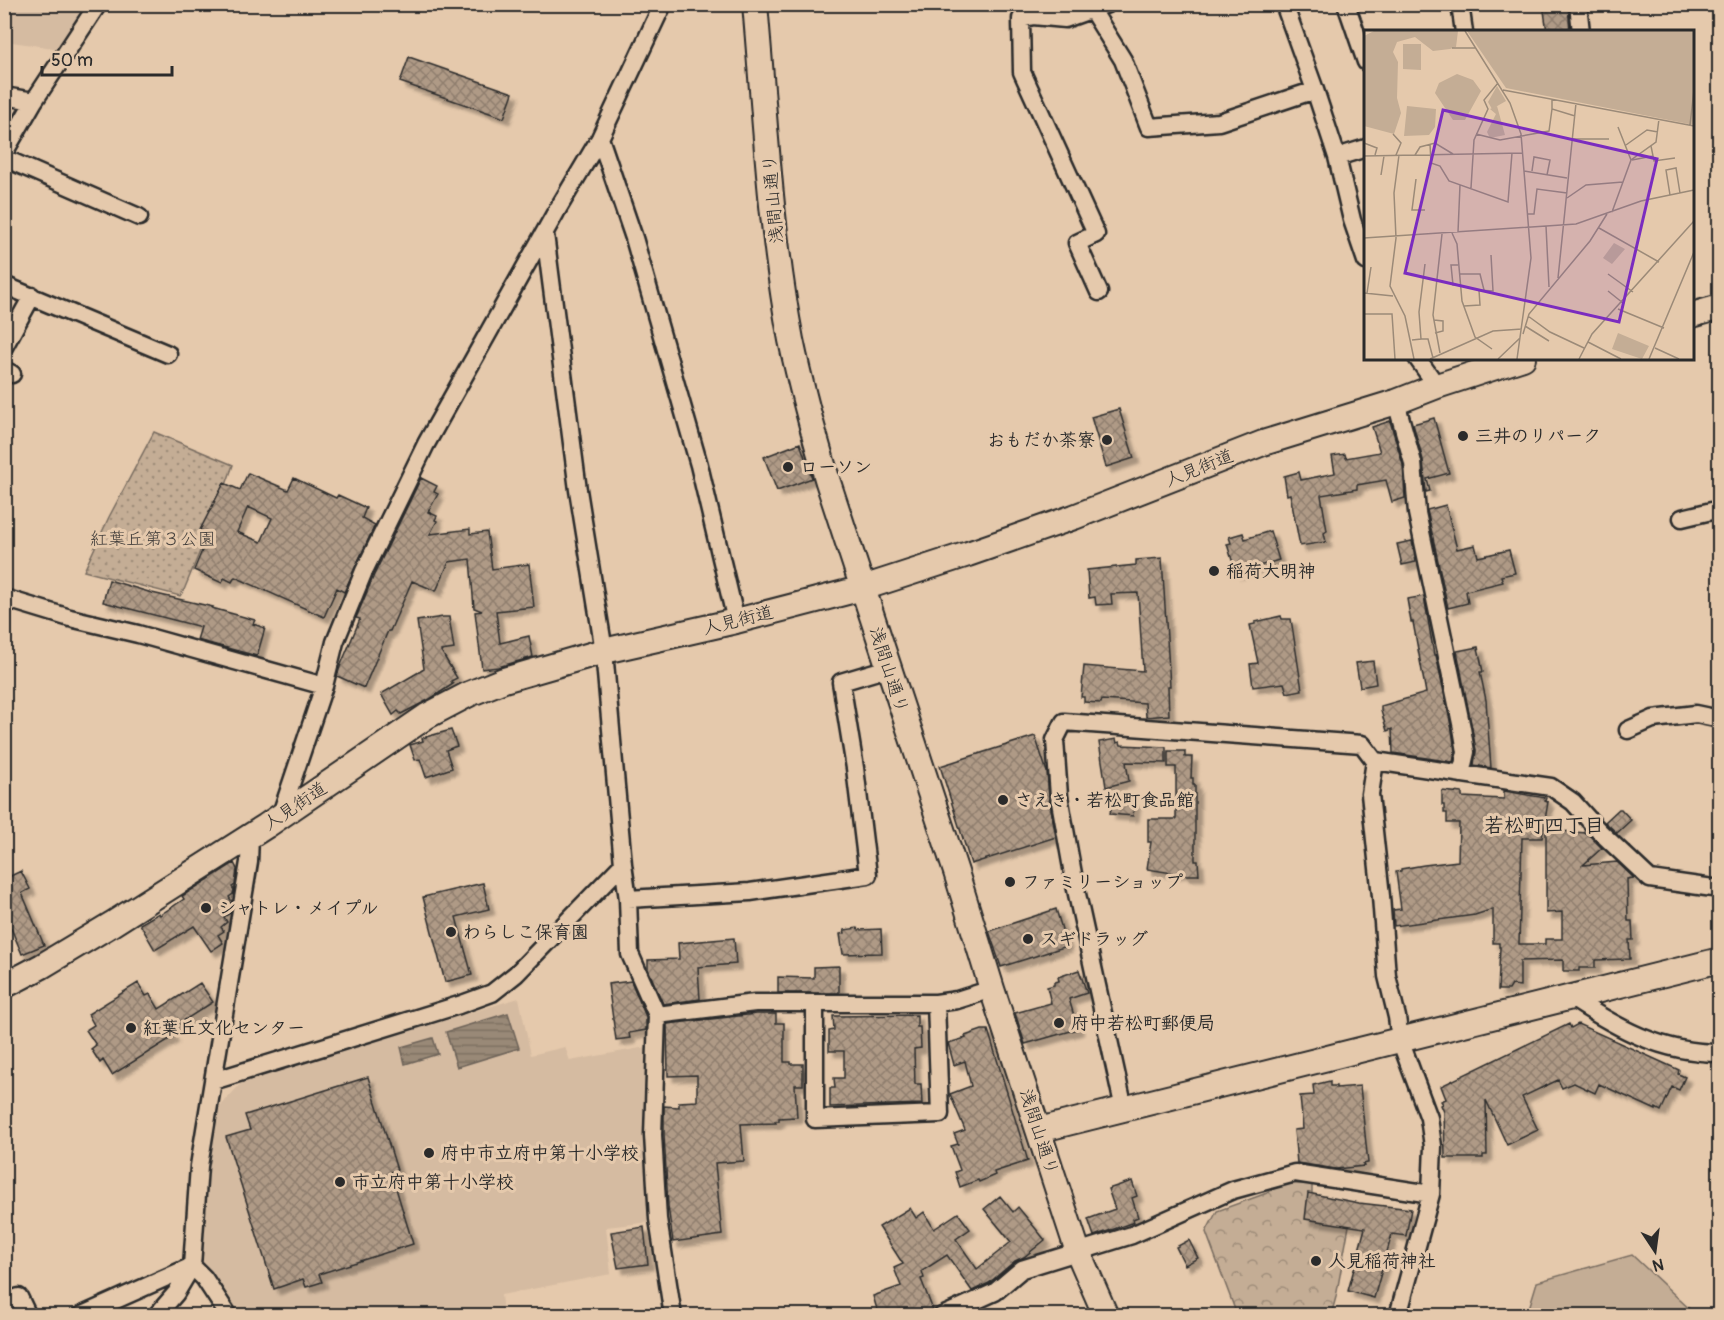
<svg xmlns="http://www.w3.org/2000/svg" width="1724" height="1320" font-family="Pangolin,'Klee One',sans-serif">
<defs>
<pattern id="grass-dots" width="8" height="8" patternUnits="userSpaceOnUse" patternTransform="scale(1.5)"><rect width="8" height="8" fill="#c4ad95"/><path d="M2 2h.1M6 6h.1" fill="none" stroke="#9f8d7a" stroke-width="1.8" stroke-linecap="round"/></pattern>
<pattern id="forest-crowns" width="20" height="18" patternUnits="userSpaceOnUse" patternTransform="scale(1.5)"><rect width="20" height="18" fill="#c4ad95"/><path d="M2 6a3 3 0 1 1 6 0M12 15a3 3 0 1 1 6 0" fill="none" stroke="#9f8d7a"/></pattern>
<pattern id="water-rules" width="6" height="5" patternUnits="userSpaceOnUse" patternTransform="scale(1.5)"><rect width="6" height="5" fill="#998977"/><path d="M0 2.5h6" fill="none" stroke="#7d7062"/></pattern>
<pattern id="building-cross-hatch" width="8" height="8" patternUnits="userSpaceOnUse" patternTransform="scale(1.5)"><rect width="8" height="8" fill="#af9a86"/><path d="M0 0l8 8M0 8l8-8" fill="none" stroke="#8f7e6e"/></pattern>
<filter id="shadow"><feDropShadow dx="5.5" dy="5.5" stdDeviation="1.5" flood-color="#0004"/></filter>
</defs>
<rect width="100%" height="100%" fill="#e5c9ac"/>
<filter id="ink" filterUnits="userSpaceOnUse"><feTurbulence type="fractalNoise" baseFrequency=".0167" numOctaves="2"/><feDisplacementMap in="SourceGraphic" scale="12" xChannelSelector="R" yChannelSelector="G"/><feConvolveMatrix kernelMatrix="1 2 1 2 8 2 1 2 1" color-interpolation-filters="sRGB"/></filter>
<g filter="url(#ink)">
<path fill="#d5bba1" d="M4,5H89L60,49L5,41Z
M519,998L531,1055L565,1047L570,1061L651,1046L652,1222L606,1227L611,1274L501,1295L503,1313L491,1315L237,1316L201,1258L208,1166L217,1110L243,1081Z"/>
<path fill="url(#grass-dots)" stroke="#786c60" stroke-width="1.5" d="M154,432L233,465L219,505L184,590L180,596L84,571L109,517Z"/>
<path fill="url(#forest-crowns)" stroke="#786c60" stroke-width="1.5" d="M1281,1184H1312V1214L1349,1226L1336,1297L1331,1315H1237L1206,1232L1217,1211L1267,1193Z"/>
<path fill="#c4ad95" stroke="#786c60" stroke-width="1.5" d="M1632,1255L1696,1315H1527L1537,1282Z"/>
<path fill="url(#water-rules)" stroke="#6d6359" stroke-width="1.5" d="M508,1013L519,1048L457,1067L446,1032Z
M433,1038L438,1054L405,1064L401,1047Z"/>
<path fill="url(#building-cross-hatch)" stroke="#2b2b2b" stroke-width="1.5" fill-rule="evenodd" filter="url(#shadow)" d="M1543,4H1568L1570,32H1547Z
M409,57L513,93L504,118L400,82Z
M1119,409L1134,458L1106,467L1091,417Z
M1434,418L1449,473L1427,479L1430,491L1426,492L1423,460L1413,424Z
M1390,421L1403,465L1405,498L1392,502L1386,480L1357,485V489L1321,495L1327,531L1324,533L1326,542L1300,546L1290,494L1287,495L1284,476L1299,472L1301,480L1335,473L1332,456L1345,454L1346,458L1380,452L1372,427Z
M800,443L812,478L777,491L764,457Z
M248,473L288,490L294,478L336,498L338,495L366,508L362,518L375,525L344,592L337,588L324,617L235,577L232,582L224,578L222,583L194,570L209,534L200,530L224,483L240,490ZM248,507L272,518L261,542L237,532Z
M421,478L437,486L434,492L438,494L428,512L437,516L435,520L437,521L430,534L470,529V534L487,532L492,569L529,564L534,607L496,611L500,643L529,636L533,657L498,667L482,669L475,612L482,611L474,608L470,559L449,562L436,591L412,581L390,631H388L364,688L337,676L340,667L360,619L356,618L374,575Z
M1446,505L1457,549L1475,545L1478,557L1509,550L1515,573L1501,576L1503,582L1466,591L1468,603L1448,608L1427,510Z
M1270,531L1279,560L1236,573L1227,544L1231,543L1229,537L1243,533L1245,539Z
M1412,541L1416,562L1402,565L1397,544Z
M1162,558L1170,686H1168L1169,715L1146,717L1145,703L1102,700L1101,703L1084,702V697H1081L1084,666L1143,671L1138,593L1111,594L1112,604L1096,605L1095,597L1089,598L1087,570L1136,565V560Z
M109,580L152,593L213,607L212,608L255,620L253,624L265,628L257,656L197,640L201,627L103,602Z
M1424,596L1434,655H1436L1452,730L1455,752L1453,762L1393,753L1392,729L1387,731L1381,711V706L1426,693L1413,622H1411L1407,599Z
M1281,616L1282,619H1291L1302,690L1287,693L1284,683L1253,687L1250,664L1258,663L1250,625L1255,624V622Z
M443,617H449L454,649L441,651L457,678L451,681L453,684L430,699L401,714L398,711L393,715L381,694L424,669L417,621Z
M1478,647L1483,672H1480L1486,700L1491,768L1474,765L1476,750L1457,651Z
M1373,661L1376,684L1360,687L1356,663Z
M451,730L457,746L446,750L452,768L426,777L420,759L415,760L410,745L423,741L422,738Z
M1035,736L1047,772L1049,798L1056,837L971,864L940,766Z
M1116,739L1117,743L1120,742L1121,745L1166,747V763L1126,762L1129,781L1106,787L1099,742Z
M1168,751H1185V757H1192L1191,778H1193V785H1195V861H1198L1199,875H1184L1183,872L1172,873L1147,869L1151,842H1148V819H1176V767H1168Z
M1442,791L1462,793V797L1504,799V791L1546,798L1545,801L1548,802L1542,838H1522L1519,944H1545V939H1562V912L1546,913V830L1587,833L1602,848L1583,865L1617,862L1634,878L1627,879L1628,921H1632L1633,940H1629L1630,959L1595,960V968H1579V971H1563V960L1520,961V986L1512,985L1509,990H1498L1500,947H1499V943H1493V909L1475,915L1394,926L1393,910L1401,909L1396,872L1401,871V869L1424,865L1458,861L1459,823H1447V813H1444V805H1442Z
M1112,800L1135,803L1133,816L1110,814Z
M1619,809H1621L1631,820L1617,833L1605,822Z
M234,863L237,869L235,885L232,887L234,890L233,894L229,897L232,902L227,905L230,910V913L224,917L227,922L221,927L224,931L218,935L223,943L211,951L194,926L155,950L140,924L159,913L160,915L184,899L182,896Z
M21,871L30,889L22,893L44,945L22,954L4,912V879Z
M483,883L489,909L456,917L472,975L445,982L423,897Z
M1056,909L1067,946L1001,967L989,931Z
M858,928L859,930L881,929L882,953L843,954L840,934L845,933L844,930Z
M734,938L736,964L698,967L700,999L663,1004L648,969V960L679,959L678,943Z
M839,966V993H778V977L814,978V967Z
M1079,970L1087,993L1069,999L1078,1029L1025,1044L1015,1013L1051,1003L1047,987L1054,985V982L1059,981L1058,977Z
M631,981L646,1017V1030L629,1033L630,1038L616,1040L608,984Z
M138,983L146,996L150,994L159,1009L200,983L213,1002L169,1030L173,1037L112,1075L103,1060L100,1063L91,1049L96,1045L86,1030L94,1025L88,1014Z
M756,1014H776V1023H784V1062H791V1064H803V1085H795L797,1117L779,1118V1121H775L776,1123L741,1124L744,1161L715,1163L722,1235L673,1242L668,1206L664,1135V1106L679,1107V1102L697,1101V1075L668,1076L667,1024Z
M917,1015V1027H920L921,1048L914,1049L915,1084H921L922,1104L830,1107V1088H835L834,1078H844V1051H829V1031L834,1030L833,1016Z
M1569,1024L1571,1028L1578,1024L1679,1070L1678,1074L1685,1077L1679,1090L1672,1087L1661,1111L1656,1108V1110L1599,1084L1595,1093L1574,1083L1562,1088L1558,1080L1522,1097L1538,1130L1507,1145L1486,1100L1487,1155H1483V1158H1445L1444,1112L1441,1105L1443,1104L1441,1101L1446,1099L1441,1086Z
M982,1030H988L1028,1161L994,1172L995,1175L979,1182L978,1180L960,1187L955,1172L960,1170L951,1146L958,1144L954,1134L965,1130L950,1094L971,1086L965,1061L954,1065L948,1043L966,1038L965,1036Z
M368,1077L397,1170L391,1172L413,1244L319,1274L322,1282L306,1287L303,1279L274,1289L226,1137L250,1130L245,1115Z
M1330,1081V1086H1336V1088L1360,1086L1368,1163L1363,1164L1364,1166L1336,1169L1297,1163L1294,1130L1303,1129L1300,1096L1314,1095L1313,1085Z
M1132,1181L1137,1196L1132,1198L1138,1217L1133,1219L1134,1222L1094,1236L1088,1219L1115,1209L1108,1189Z
M1308,1193L1359,1203L1411,1209L1406,1236L1392,1234L1374,1298L1348,1291L1365,1228L1305,1219Z
M1000,1196L1013,1212L1018,1207L1045,1240L1024,1257L1015,1261L989,1283L972,1291L947,1255L922,1271L924,1278L921,1279L933,1310L932,1316H879L873,1296L901,1286L894,1268L903,1264L879,1227L910,1208L916,1218L924,1212L934,1229L958,1213L970,1229L956,1239L977,1269L1011,1242L984,1209Z
M644,1227L648,1264L618,1268L611,1232Z
M1189,1240L1198,1258L1185,1265L1176,1247Z"/>
<g fill="none" stroke-linecap="round" stroke-linejoin="round">
<g stroke="#2b2b2b" stroke-width="21">
<path id="street" d="M1284,4L1315,90L1337,157L1352,220L1366,261
M1346,4L1366,62
M1460,4L1464,32
M1578,4L1581,32
M1092,10L1123,60L1149,127L1219,122L1315,90
M4,96L34,101
M600,138L634,238L699,465L736,621
M4,153L34,101L98,4
M1337,157L1366,148
M4,158L139,217
M545,234L578,490L604,651L623,864L628,899L630,954L657,1015L653,1135L658,1219L673,1316
M4,285L168,354
M1099,292L1077,243L1096,234L1022,72L1021,19L1033,16L1065,19L1107,4
M4,347L32,296
M1417,358L1437,386
M4,370L12,374
M1396,402L1413,463L1417,513L1462,728L1466,752L1461,774
M1682,518L1720,509
M4,598L70,618L138,634L324,686
M1628,730L1653,719L1696,714L1715,718
M1375,761L1370,794L1381,896L1387,976L1397,1017L1400,1040L1429,1118L1433,1146L1431,1194L1398,1316
M281,814L324,686L335,642L364,571L426,444L556,212L600,138L663,4
M628,899L750,892L868,875L855,768L841,682L888,668
M1570,997C1617,1028 1661,1053 1720,1053
M815,1003V1119L940,1114L936,1003
M657,1015L755,1003H936L957,1000L992,989
M213,1081L459,1005L492,993L516,974L623,864
M1124,1109L1075,885L1059,796L1055,740L1064,722L1362,744L1375,761L1551,787L1573,802L1599,831L1650,879L1720,889
M192,1266L204,1278L229,1316
M4,1303L19,1297L28,1316
M80,1316L192,1266
M156,1316L176,1293L192,1266L199,1166L249,862L250,836
M942,1316L995,1292L1022,1269L1132,1235L1233,1190L1295,1173L1431,1194"/>
</g>
<g stroke="#2b2b2b" stroke-width="28">
<path id="secondary" d="M755,4C765,116 770,230 791,340C801,388 814,435 828,482L956,872L992,989L1078,1252L1106,1316
M1692,315L1720,307
M4,986L42,966L112,924L266,826L427,716L469,694L504,680L604,651L736,621L863,588L968,554L1074,517L1263,443L1396,402L1437,386L1523,358
M1039,1130L1720,960"/>
</g>
<use href="#street" stroke="#e5c9ac" stroke-width="16"/>
<use href="#secondary" stroke="#e5c9ac" stroke-width="24"/>
</g>
</g>
<g fill="#2b2b2b" stroke="#e5c9ac" stroke-width="2">
<circle cx="1463" cy="436" r="6"/>
<circle cx="1107" cy="440" r="6"/>
<circle cx="788" cy="467" r="6"/>
<circle cx="1214" cy="571" r="6"/>
<circle cx="1003" cy="800" r="6"/>
<circle cx="1010" cy="882" r="6"/>
<circle cx="206" cy="908" r="6"/>
<circle cx="451" cy="932" r="6"/>
<circle cx="1028" cy="939" r="6"/>
<circle cx="1059" cy="1023" r="6"/>
<circle cx="131" cy="1028" r="6"/>
<circle cx="429" cy="1153" r="6"/>
<circle cx="340" cy="1182" r="6"/>
<circle cx="1316" cy="1261" r="6"/>
</g>
<g text-anchor="middle" stroke-width="6" stroke-linejoin="round" paint-order="stroke">
<g font-size="18" fill="#2b2b2b" stroke="#e5c9ac">
<text transform="translate(773 199) rotate(-95)" y="6">浅間山通り</text>
<text transform="translate(1199 468) rotate(-22)" y="6">人見街道</text>
<text transform="translate(738 620) rotate(-14)" y="6">人見街道</text>
<text transform="translate(889 670) rotate(72)" y="6">浅間山通り</text>
<text transform="translate(295 806) rotate(-34)" y="6">人見街道</text>
<text transform="translate(1039 1132) rotate(72)" y="6">浅間山通り</text>
</g>
<g font-size="18" font-weight="bold" fill="#2b2b2b" stroke="#e5c9ac" text-anchor="start">
<text x="1475" y="442">三井のリパーク</text>
<text x="1095" y="446" text-anchor="end">おもだか茶寮</text>
<text x="800" y="473">ローソン</text>
<text x="1226" y="577">稲荷大明神</text>
<text x="1015" y="806">さえき・若松町食品館</text>
<text x="1022" y="888">ファミリーショップ</text>
<text x="218" y="914">シャトレ・メイプル</text>
<text x="463" y="938">わらしこ保育園</text>
<text x="1040" y="945">スギドラッグ</text>
<text x="1071" y="1029">府中若松町郵便局</text>
<text x="143" y="1034">紅葉丘文化センター</text>
<text x="441" y="1159">府中市立府中第十小学校</text>
<text x="352" y="1188">市立府中第十小学校</text>
<text x="1328" y="1267">人見稲荷神社</text>
</g>
<g font-size="18" fill="#423e3b" stroke="#e5c9ac">
<text x="153" y="545">紅葉丘第３公園</text>
</g>
<g font-size="20" font-weight="bold" fill="#2b2b2b" stroke="#e5c9ac">
<text x="1544" y="832">若松町四丁目</text>
</g>
</g>
<g transform="translate(1364 30)">
<rect width="330" height="330" fill="#e5c9ac"/>
<path d="M133,56L142,71L128,79L124,72ZM250,213L261,219L248,234L239,228Z" fill="#c4ad95"/>
<path d="M10,1H94L92,17L86,19L69,21L51,7L33,12L29,22L34,32L33,68L37,83L30,104L0,96V6ZM133,76L141,105L126,108L123,102L132,84L126,79Z" fill="#c4ad95"/>
<path d="M103,1H330V95L142,58Z" fill="#c4ad95"/>
<path d="M39,14H57V40L39,39ZM93,44L109,50L117,61L101,90H89L71,63L75,53ZM43,76L72,79L71,97L65,105L40,106ZM254,303L285,316L278,329L248,319Z" fill="#c4ad95"/>
<path fill="none" stroke="#9b8a78" stroke-width="1.5" d="M101,1L146,73L157,104L167,228L153,329M88,18H111M139,60L330,96M188,69V79L211,86M326,95L330,60M254,97L267,130M29,104L37,113L32,125M112,104L136,110L185,101L188,79M209,109H245M0,113L13,118L11,125M66,114L67,133L76,136L85,151L144,172L148,123M262,115L283,100L294,102M287,116L290,131L311,128M35,125L30,163L32,208L26,256L41,286L50,329M51,125L56,117L71,113L89,124M0,126L159,123M268,130L289,126M160,141L203,148M168,141L170,127L186,130L183,145M17,145L20,126M52,149L48,180H61M107,158L110,110L124,79L120,70L134,53M306,165L302,140L312,138L316,163M203,168L222,155L259,152M248,182L267,130L292,112L295,89M164,184H170L173,159L203,163M182,196L185,257M235,198L295,232M94,202L96,155M88,203L93,214L98,271L111,307L128,319M0,208L212,194L277,171L330,160M94,235H87L89,255H96M95,244H116L120,260M244,244L269,262M194,248L212,73M244,261L259,273M0,263L29,266M3,263L7,237M100,276L116,275L115,260L129,261L127,225M254,279L300,298M0,284H28L31,329M164,286L186,302L220,318M70,290L79,291V301L71,303M161,296L185,311M159,304L165,284L226,211L243,184M57,309H64L69,328M48,310L57,309L55,282L61,234M224,312L257,329M291,318L315,329M76,323L69,285L78,204M66,329L129,301L158,299M134,329L156,308M215,329L228,304L330,191M285,329L330,222"/>
<path fill="#7b2cbf" fill-opacity="0.15" stroke="#7b2cbf" stroke-width="3" d="M79,80L293,129L255,292L41,243Z"/>
<rect width="330" height="330" fill="none" stroke="#2b2b2b" stroke-width="3"/>
</g>
<rect width="1724" height="1320" fill="none" stroke="#e5c9ac" stroke-width="24"/>
<rect x="12" y="12" width="1700" height="1296" fill="none" stroke="#2b2b2b" stroke-width="2" filter="url(#ink)"/>
<g transform="translate(1655 1251) rotate(167)" stroke="#e5c9ac" stroke-width="4.5" paint-order="stroke">
<path d="M0-4.5L10 22L0 15L-10 22Z" fill="#2b2b2b"/>
<text y="-9" font-size="16" font-weight="bold" text-anchor="middle" fill="#2b2b2b">N</text>
</g>
<path d="M42 66v9h130v-9" fill="none" stroke="#2b2b2b" stroke-width="3"/>
<text x="51" y="66" font-size="18" fill="#2b2b2b" stroke="#e5c9ac" stroke-width="4.5" paint-order="stroke">50 m</text>
</svg>
